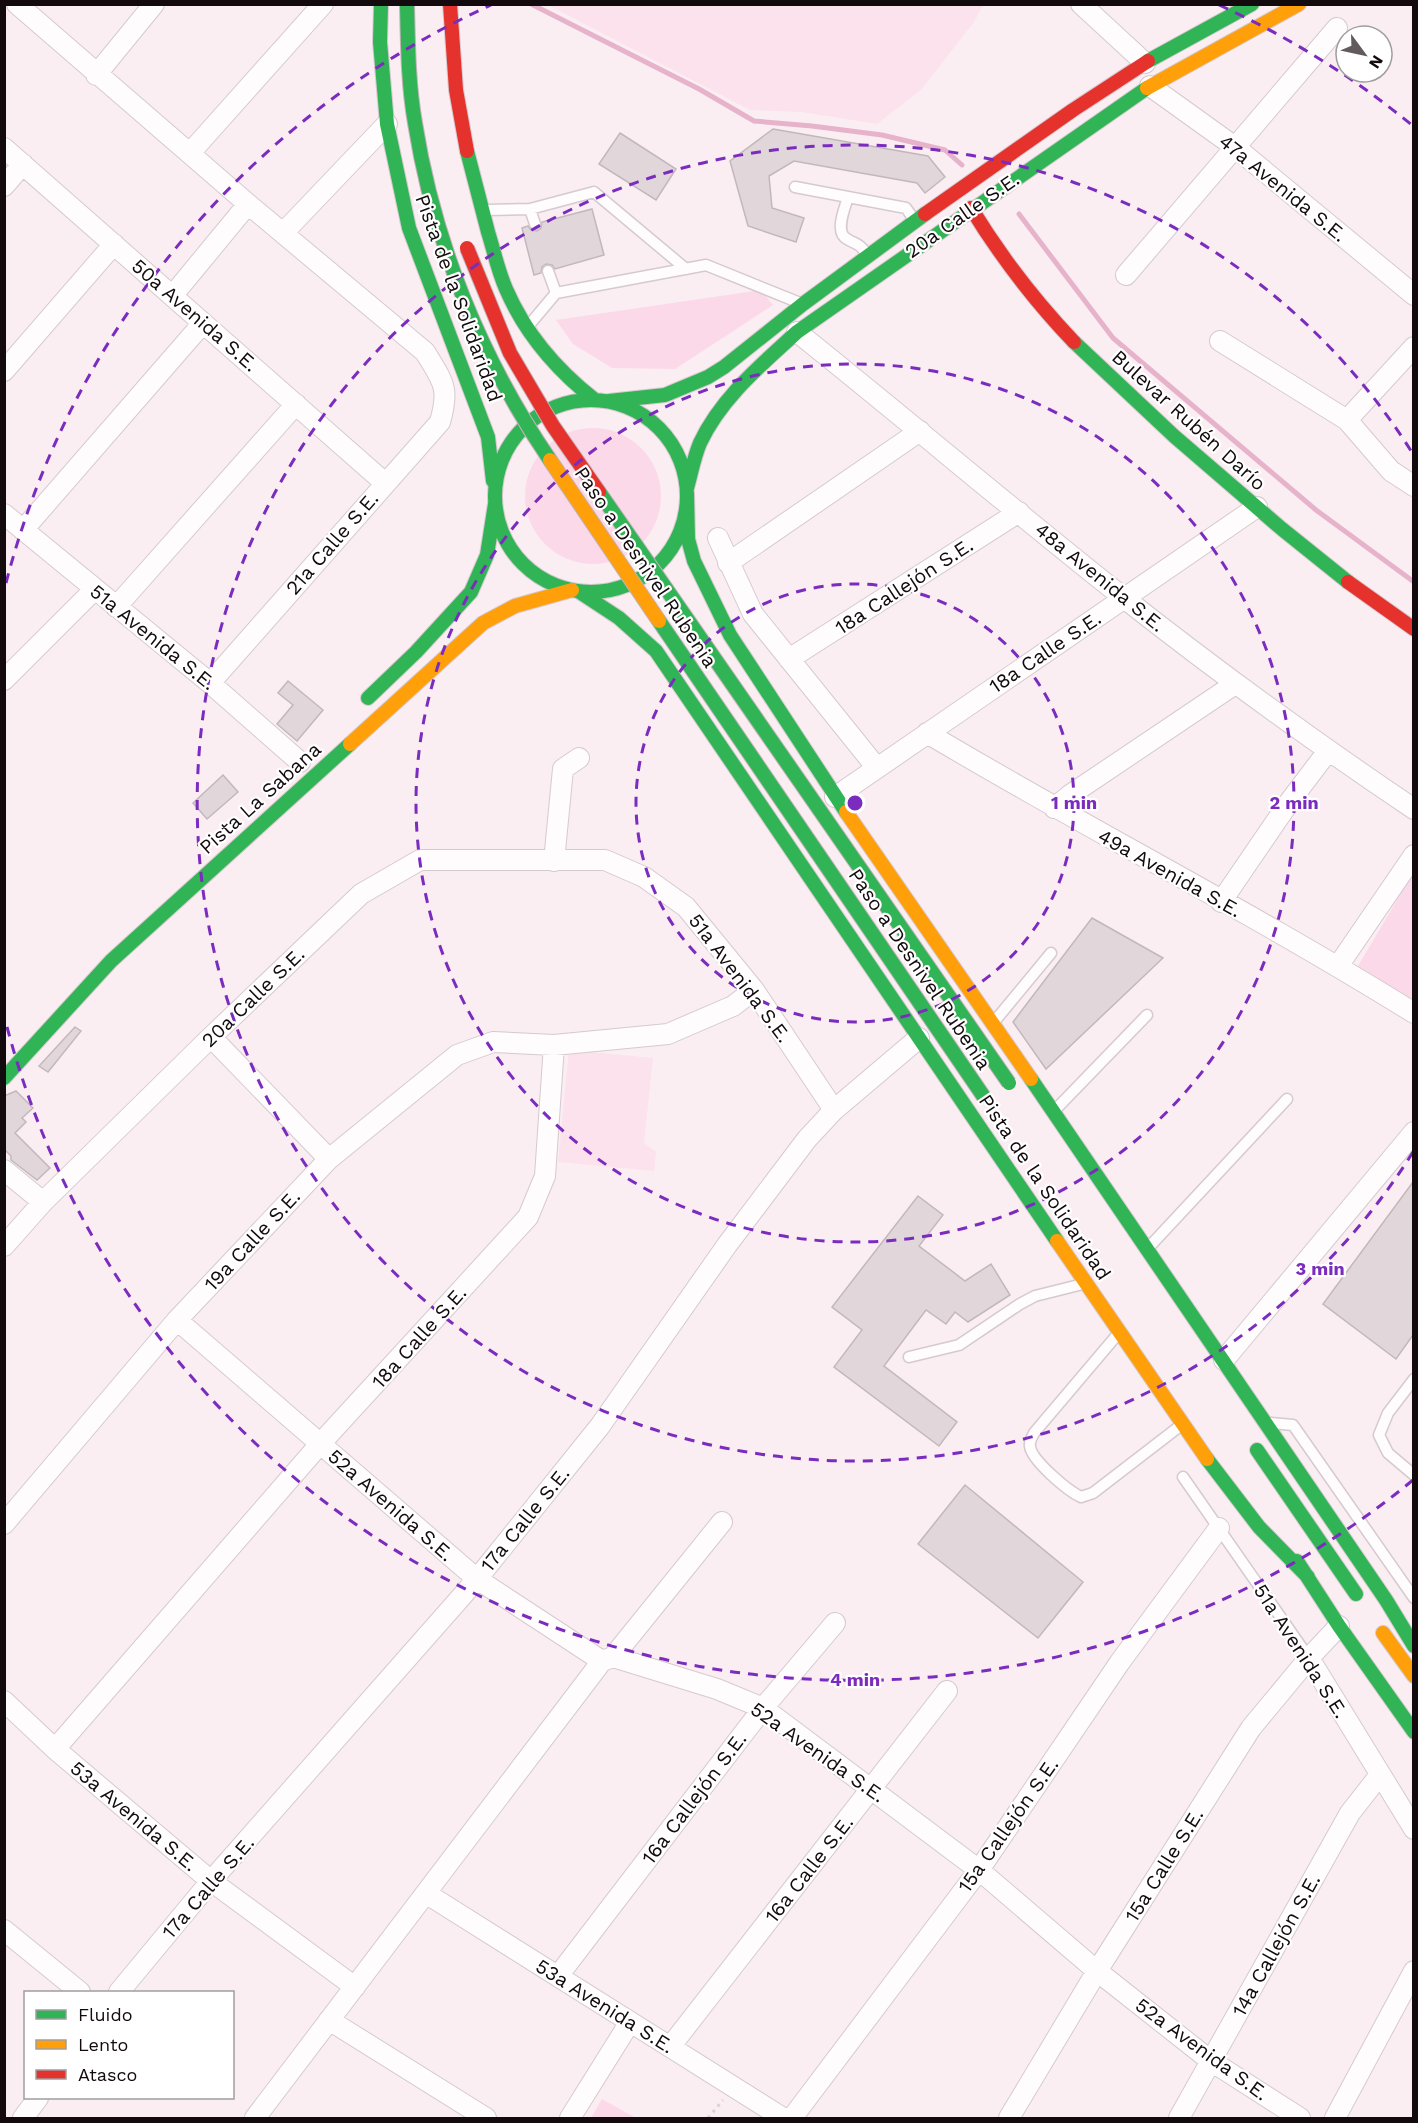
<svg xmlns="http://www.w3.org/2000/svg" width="1418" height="2123" font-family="'Work Sans',sans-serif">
<rect width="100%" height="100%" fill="#faeef3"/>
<path fill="#fbe2ec" d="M548,5L983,4V5L974,22L921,90L877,124L802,112L750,110Z
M569,1050L653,1058L644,1143L656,1152L654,1171L558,1162Z"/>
<path fill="#fcd9e9" d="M761,290L773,305L675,369L612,368L573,344L556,320Z
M525 496a68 68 0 1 1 136 0a68 68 0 1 1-136 0Z
M1413,873V1000L1355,971Z
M602,2099L636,2118H591Z"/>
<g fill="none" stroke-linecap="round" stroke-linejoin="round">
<path stroke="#e6b3ca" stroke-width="5" d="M531,4L699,89L754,121L812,126L882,135L945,150L962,165
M1019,214L1113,338L1316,510L1414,582"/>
</g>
<path fill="#e1d7db" stroke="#c2b8bc" stroke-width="1.5" d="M773,129L928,156L945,177L925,193L917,183L794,161L769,176L772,208L804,218L796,242L748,226L730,161Z
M620,133L676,169L656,200L599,164Z
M592,209L604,255L555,269L552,265L546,264L542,267L541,273L534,275L522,228L528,226L531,230L537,231L541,228L542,222Z
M288,681L323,710L297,741L277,724L293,705L278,693Z
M223,775L238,792L207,819L193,803Z
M1092,918L1163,958L1046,1069L1013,1022Z
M75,1027L81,1031L48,1072L39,1066Z
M16,1091L33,1108L22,1118L26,1122L15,1133L50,1168L37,1180L11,1160V1156L4,1149V1096Z
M1413,1182V1335L1396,1359L1323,1304Z
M918,1196L943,1215L919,1246L965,1281L991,1264L1010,1295L968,1322L955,1312L946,1324L926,1310L884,1366L957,1422L939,1446L834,1367L862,1330L832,1307Z
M965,1485L1083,1582L1038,1638L918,1544Z"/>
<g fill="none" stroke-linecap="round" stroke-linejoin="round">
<g stroke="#d5cacf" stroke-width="13">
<path id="lane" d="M795,187L906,208L915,221
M848,197C845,208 834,232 847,239C857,245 859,243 867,254
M530,209L535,224
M486,210L530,209L594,192L686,269
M556,293L706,265L800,303
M530,324L556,293L548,271
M994,1022L1051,953
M1056,1109L1147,1015
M1150,1246L1287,1099
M1117,1335L1034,1433C1032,1437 1029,1442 1030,1446C1031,1460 1068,1491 1081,1497L1093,1493L1180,1426
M909,1357L959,1345L1020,1304L1035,1296L1083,1284
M1414,1379L1388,1413L1379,1435L1388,1453L1414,1475
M1271,1423L1293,1425L1414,1598
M1183,1477L1309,1658"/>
</g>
<g stroke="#d5cacf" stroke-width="22">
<path id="street" d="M17,4L248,204L425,352C443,382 450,387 440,422L210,683
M1081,4L1145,63
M96,75L154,4
M1150,86L1235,147L1414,295
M4,148L385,483
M190,153L323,4
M4,186L23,164
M283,233L387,124
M1126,275L1337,28
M173,295L248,204
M797,332C907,420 1014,511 1124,598C1218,672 1314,742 1414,809
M1220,341L1347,420L1391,471L1414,486
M4,371L114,244
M1347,420L1414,347
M4,514L210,683L300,762
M23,530L203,323
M718,538L753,614L877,768
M728,563L920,431
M116,607L296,404
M789,659L1019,512
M4,680L95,589
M927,733C1088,829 1255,914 1414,1013
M835,797L1257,507
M1054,808L1070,795L1235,684
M554,861L563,769L579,758
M1221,902L1290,801L1328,751
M1338,966L1414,855
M211,1037L329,1159
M4,1170L43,1202
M4,1246L43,1202L211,1037L361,894L420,860H605L644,877L686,907L754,990L834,1110
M177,1320L477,1579L602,1661L613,1657L717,1689L763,1708L979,1870L1097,1971L1211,2061L1300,2118
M1224,1360L1414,1132
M4,1524L177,1320L329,1159L457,1055L493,1042L554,1045L668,1034L733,1006L754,990
M613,1657L722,1522
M1309,1658L1414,1829
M4,1701L55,1749L211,1881L355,1987
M55,1749L320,1444L528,1217L545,1176L554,1045
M427,1894L783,2118
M4,1930L80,1992
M558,1976L763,1708L835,1623
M119,1992L211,1881L477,1579L600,1426L727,1245L807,1139L834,1110L919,1038
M329,2020L486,2118
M670,2047L947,1691
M23,2118L38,2098
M255,2118L602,1661
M570,2118L630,2022
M792,2118L979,1870L1120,1662L1219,1528
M1009,2118L1097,1971L1251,1728L1309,1658L1339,1626
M1179,2118L1350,1813L1379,1776
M1335,2118L1414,1971"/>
</g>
<g stroke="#d5cacf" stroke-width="16">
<path id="fast" d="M381,4L380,42L387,124L409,228L488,437L493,481
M1148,61L1252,4
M467,151C474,178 481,205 488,232C494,251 498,271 506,289C525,333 558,371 595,400
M1074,342L1174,436L1282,529L1348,582
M495 496a96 96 0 1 1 192 0a96 96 0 1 1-192 0Z
M609,401L665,395L708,377L724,367L803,304L925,214
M687,488C691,474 694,457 700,443C721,398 761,365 797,332L1147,88
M687,493L688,539L694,561L730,635L846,812
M578,591L619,618L656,651L1057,1241
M368,698L416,652L471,592L487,555L495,504
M4,1078L111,961L350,744
M1031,1079L1386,1600L1414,1646
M1257,1450L1356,1594
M1207,1459L1259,1527L1308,1577
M1297,1561L1339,1626L1414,1732"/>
</g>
<g stroke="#d5cacf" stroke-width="16">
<path id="slow" d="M1147,88L1299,4
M350,744L483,623L515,606L572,590
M846,812L1031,1079
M1057,1241L1207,1459
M1383,1633L1414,1676"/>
</g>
<g stroke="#d5cacf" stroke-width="16">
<path id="jam" d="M450,4L456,90L467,151
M971,208C1001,257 1034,300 1074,342
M925,214L1073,110L1148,61
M1348,582L1414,629"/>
</g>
<path stroke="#d6d4d4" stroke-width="3" stroke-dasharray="3 4.5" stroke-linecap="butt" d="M708,2118L723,2100"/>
<use href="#lane" stroke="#fefcfd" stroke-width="10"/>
<use href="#street" stroke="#fefcfd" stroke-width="20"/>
<use href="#fast" stroke="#30b455" stroke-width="14"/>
<use href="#slow" stroke="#ff9f0a" stroke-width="14"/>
<use href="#jam" stroke="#e5322d" stroke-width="14"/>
<g stroke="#c2b3b9" stroke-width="16" stroke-linecap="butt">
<path id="fast-bridge" d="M407,4C408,44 408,83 415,123C434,243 481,359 550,460
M599,492L1009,1083
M659,621L984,1097"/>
</g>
<g stroke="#c2b3b9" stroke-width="16" stroke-linecap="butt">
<path id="slow-bridge" d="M550,460L659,621"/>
</g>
<g stroke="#c2b3b9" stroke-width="16" stroke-linecap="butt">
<path id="jam-bridge" d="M467,248L510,353L553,426L599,492"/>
</g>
<use href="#fast-bridge" stroke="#30b455" stroke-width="14"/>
<use href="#slow-bridge" stroke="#ff9f0a" stroke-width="14"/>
<use href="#jam-bridge" stroke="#e5322d" stroke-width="14"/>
</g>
<g fill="none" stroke="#7b2cbf" stroke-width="3" stroke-dasharray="10 8">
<circle cx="855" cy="803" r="219"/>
<circle cx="855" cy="803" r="439"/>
<path d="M1413 1152A658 658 0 1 1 1413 454"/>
<path d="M1413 1480A877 877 0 0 1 6 1023M6 583A877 877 0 0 1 491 5M1219 5A877 877 0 0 1 1413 126"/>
</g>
<g text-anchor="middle" stroke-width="4.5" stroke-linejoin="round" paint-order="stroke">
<g font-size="20" fill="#120a0d" stroke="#fff">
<text transform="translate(1283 188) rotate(39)" y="7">47a Avenida S.E.</text>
<text transform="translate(962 215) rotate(-35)" y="7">20a Calle S.E.</text>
<text transform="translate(459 298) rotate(70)" y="7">Pista de la Solidaridad</text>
<text transform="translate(195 315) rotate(41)" y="7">50a Avenida S.E.</text>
<text transform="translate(1189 420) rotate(42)" y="7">Bulevar Rubén Darío</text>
<text transform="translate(332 543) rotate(-49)" y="7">21a Calle S.E.</text>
<text transform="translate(646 567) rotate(56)" y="7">Paso a Desnivel Rubenia</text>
<text transform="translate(1100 577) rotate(39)" y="7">48a Avenida S.E.</text>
<text transform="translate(904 586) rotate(-33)" y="7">18a Callejón S.E.</text>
<text transform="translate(153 637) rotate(39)" y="7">51a Avenida S.E.</text>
<text transform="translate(1045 652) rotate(-34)" y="7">18a Calle S.E.</text>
<text transform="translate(260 798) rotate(-42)" y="7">Pista La Sabana</text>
<text transform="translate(1170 873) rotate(29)" y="7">49a Avenida S.E.</text>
<text transform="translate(920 969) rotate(56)" y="7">Paso a Desnivel Rubenia</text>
<text transform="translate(740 978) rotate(53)" y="7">51a Avenida S.E.</text>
<text transform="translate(253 997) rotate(-44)" y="7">20a Calle S.E.</text>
<text transform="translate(1045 1187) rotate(56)" y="7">Pista de la Solidaridad</text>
<text transform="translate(252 1240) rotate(-47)" y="7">19a Calle S.E.</text>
<text transform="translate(419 1337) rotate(-48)" y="7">18a Calle S.E.</text>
<text transform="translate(391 1505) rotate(41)" y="7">52a Avenida S.E.</text>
<text transform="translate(525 1519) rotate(-51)" y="7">17a Calle S.E.</text>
<text transform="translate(1301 1651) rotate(57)" y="7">51a Avenida S.E.</text>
<text transform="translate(818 1752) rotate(35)" y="7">52a Avenida S.E.</text>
<text transform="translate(694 1798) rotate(-53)" y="7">16a Callejón S.E.</text>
<text transform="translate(134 1816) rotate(40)" y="7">53a Avenida S.E.</text>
<text transform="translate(1008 1825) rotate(-55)" y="7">15a Callejón S.E.</text>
<text transform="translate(1164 1865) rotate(-58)" y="7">15a Calle S.E.</text>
<text transform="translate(809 1869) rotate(-52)" y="7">16a Calle S.E.</text>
<text transform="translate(208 1887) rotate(-49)" y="7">17a Calle S.E.</text>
<text transform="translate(1276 1945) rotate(-61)" y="7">14a Callejón S.E.</text>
<text transform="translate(605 2006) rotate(32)" y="7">53a Avenida S.E.</text>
<text transform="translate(1202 2049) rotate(36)" y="7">52a Avenida S.E.</text>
</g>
</g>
<circle cx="855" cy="803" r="9" fill="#7b2cbf" stroke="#fff" stroke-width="3"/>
<g font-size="18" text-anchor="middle" font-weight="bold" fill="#7b2cbf" stroke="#fff" stroke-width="4.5" stroke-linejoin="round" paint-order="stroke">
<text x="1074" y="809">1 min</text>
<text x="1294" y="809">2 min</text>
<text x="1320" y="1275">3 min</text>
<text x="855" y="1686">4 min</text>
</g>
<rect width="1418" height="2123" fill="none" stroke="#120a0d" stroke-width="12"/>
<rect x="24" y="1991" width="210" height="108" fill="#ffffff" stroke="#a09d9e" stroke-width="1.5"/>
<rect x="36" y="2010" width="30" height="9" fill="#30b455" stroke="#a09d9e" stroke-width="1.5"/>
<text x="78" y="2021" font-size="18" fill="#120a0d">Fluido</text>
<rect x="36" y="2040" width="30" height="9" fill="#ff9f0a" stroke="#a09d9e" stroke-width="1.5"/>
<text x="78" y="2051" font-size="18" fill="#120a0d">Lento</text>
<rect x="36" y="2070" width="30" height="9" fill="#e5322d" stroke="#a09d9e" stroke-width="1.5"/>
<text x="78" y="2081" font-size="18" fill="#120a0d">Atasco</text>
<g transform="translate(1364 54) rotate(123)"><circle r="28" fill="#ffffff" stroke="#a09d9e" stroke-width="1.5"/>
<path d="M0-4.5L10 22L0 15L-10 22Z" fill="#635a5e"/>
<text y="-9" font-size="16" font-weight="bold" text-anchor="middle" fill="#120a0d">N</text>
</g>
</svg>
